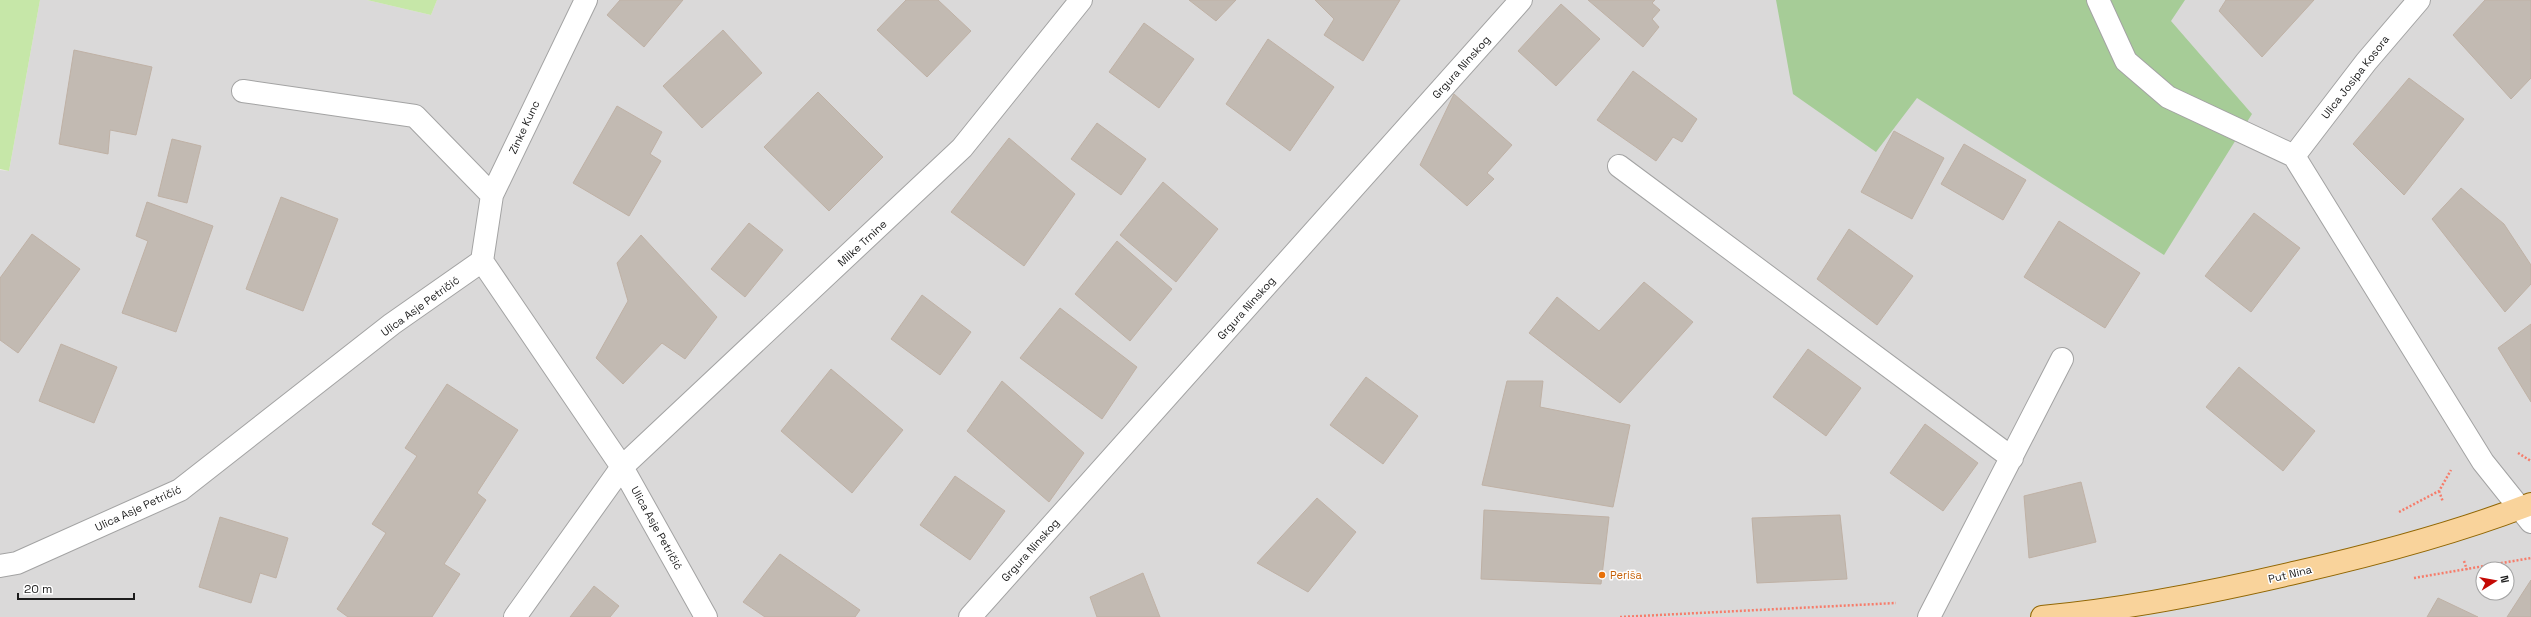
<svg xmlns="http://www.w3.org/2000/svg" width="2531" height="617" font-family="'Space Grotesk',sans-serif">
<rect width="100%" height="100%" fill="#edeae2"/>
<path fill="#dad9d9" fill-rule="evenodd" d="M40,0H367L431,15L437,0H2531V617H0V170L9,171ZM2483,569H2507V593H2483Z"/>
<path fill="#c6e7a8" d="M0,0H40L9,171L0,169Z
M367,0H437L431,15Z"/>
<path fill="#a6cc97" d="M1776,0H2185L2171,21L2252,114L2164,255L1917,98L1876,152L1793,94Z"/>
<path fill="#c2bab2" stroke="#bfb1a5" d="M620,0H683L644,47L607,15Z
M906,0H938L971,31L927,77L877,30Z
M1189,0H1236L1216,21Z
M1315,0H1400L1363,61L1324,35L1334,19Z
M1588,0H1655L1652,3L1660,10L1652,19L1659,27L1643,47Z
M2226,0H2314L2262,57L2219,11Z
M2485,0H2531V78L2511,99L2453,35Z
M1561,4L1600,39L1556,86L1518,51Z
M1144,23L1194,59L1159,108L1109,72Z
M723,30L762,73L702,128L663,86Z
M1268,39L1334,87L1290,151L1226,104Z
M74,50L152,67L136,135L110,130L108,154L59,144Z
M1633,71L1697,119L1682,142L1673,137L1656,161L1597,120Z
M2409,78L2464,119L2404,195L2353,144Z
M818,92L883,157L829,211L764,147Z
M1454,94L1512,145L1487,173L1494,179L1467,206L1420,165Z
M617,106L662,132L650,154L661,161L629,216L573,183Z
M1097,123L1146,159L1121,195L1071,159Z
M1894,131L1944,158L1912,219L1861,192Z
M1009,138L1075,194L1024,266L951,212Z
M172,139L201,146L187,203L158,196Z
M1964,144L2026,180L2003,220L1941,184Z
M1163,182L1218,229L1176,282L1120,235Z
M2461,188L2504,224L2531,265V284L2505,312L2432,219Z
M281,197L338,219L303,311L246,289Z
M147,202L213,226L176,332L122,313L148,241L136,236Z
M2254,213L2300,248L2251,312L2205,276Z
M2059,221L2140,273L2105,328L2024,277Z
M749,223L783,250L745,297L711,269Z
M1849,229L1913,276L1877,325L1817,279Z
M32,234L80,269L18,353L0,340V278Z
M641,235L717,317L685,359L662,343L623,384L596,358L628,301L617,263Z
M1117,241L1172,289L1130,341L1075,294Z
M1644,282L1693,322L1620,403L1529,333L1557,297L1599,331Z
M922,295L971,332L940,375L891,339Z
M1060,308L1137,367L1102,419L1020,358Z
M2531,324V402L2498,348Z
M61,344L117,367L94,423L39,401Z
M1808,349L1861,388L1826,436L1773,397Z
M2239,367L2315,431L2283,471L2206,407Z
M831,369L903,430L852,493L781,431Z
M1366,377L1418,416L1383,464L1330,425Z
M1002,381L1084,453L1049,502L967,431Z
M1507,381H1543L1540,407L1630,425L1613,507L1482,485Z
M447,384L518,430L477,493L486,500L444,564L460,574L432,617H348L337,609L386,533L372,524L417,456L405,448Z
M1925,424L1978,463L1943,511L1890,473Z
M955,476L1005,511L970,560L920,525Z
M2081,482L2096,542L2029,558L2024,496Z
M1317,498L1356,532L1308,592L1257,563Z
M1484,510L1609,517L1601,584L1481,579Z
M1840,515L1847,579L1757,583L1752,518Z
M220,517L288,538L276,578L260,573L251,603L199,587Z
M780,554L860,610L855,617H765L743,602Z
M1143,573L1160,617H1097L1090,597Z
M2531,580V617H2507Z
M594,586L619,606L610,617H570Z
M2438,598L2478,617H2427Z"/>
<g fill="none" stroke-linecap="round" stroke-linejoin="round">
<g stroke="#a3a3a3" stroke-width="24">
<path id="minor" d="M2098,0L2126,61L2168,97L2294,156L2483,462L2531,522
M243,91L415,116L492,195
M2294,156L2366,62L2419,0
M1619,166L2012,458
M482,261L492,195L586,0
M0,566L17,563L180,490L392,324L482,261L622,467L706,617
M515,617L622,467L962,148L1081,0
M970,617L1521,0
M1929,617L2062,359"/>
</g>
<g stroke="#916603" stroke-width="24">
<path id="major" d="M2042,617C2129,609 2213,592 2298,572C2377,554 2456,533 2531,504"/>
</g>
<path stroke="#f67c6a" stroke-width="2.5" stroke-dasharray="2 2" stroke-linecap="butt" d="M2518,453L2531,461
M2439,491L2443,502
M2399,512L2439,491L2451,470
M2464,561L2467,570
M2414,578L2531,558
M1620,617L1896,603"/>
<use href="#minor" stroke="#fff" stroke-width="22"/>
<use href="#major" stroke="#f9d39b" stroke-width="22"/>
</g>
<circle fill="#e8710a" stroke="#fff" stroke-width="1.5" cx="1602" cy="575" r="4"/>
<g text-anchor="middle" stroke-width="3" stroke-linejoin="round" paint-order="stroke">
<g font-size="11" fill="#1c1c1c" stroke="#fff">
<text transform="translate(1461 67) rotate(-48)" y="4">Grgura Ninskog</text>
<text transform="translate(2355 77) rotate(-52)" y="4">Ulica Josipa Kosora</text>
<text transform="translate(524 127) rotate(-65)" y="4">Zinke Kunc</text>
<text transform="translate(862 243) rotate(-43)" y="4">Milke Trnine</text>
<text transform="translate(420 306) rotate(-36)" y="4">Ulica Asje Petričić</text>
<text transform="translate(1246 308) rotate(-48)" y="4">Grgura Ninskog</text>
<text transform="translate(138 508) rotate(-25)" y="4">Ulica Asje Petričić</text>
<text transform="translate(657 528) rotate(61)" y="4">Ulica Asje Petričić</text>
<text transform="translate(1030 550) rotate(-48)" y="4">Grgura Ninskog</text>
<text transform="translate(2290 574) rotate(-13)" y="4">Put Nina</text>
</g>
<g font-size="11" fill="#c56008" stroke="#fff" text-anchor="start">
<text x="1610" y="579">Periša</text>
</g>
</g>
<g transform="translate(2495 581) rotate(79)"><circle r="19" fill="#ffffff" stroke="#a4a4a4"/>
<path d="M0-3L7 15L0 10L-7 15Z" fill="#c40904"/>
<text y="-6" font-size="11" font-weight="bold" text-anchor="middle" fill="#1c1c1c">N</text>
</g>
<path d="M18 593v6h116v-6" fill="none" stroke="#1c1c1c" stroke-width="2"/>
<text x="24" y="593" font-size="12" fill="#1c1c1c" stroke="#ffffff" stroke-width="3" paint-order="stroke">20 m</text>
</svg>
